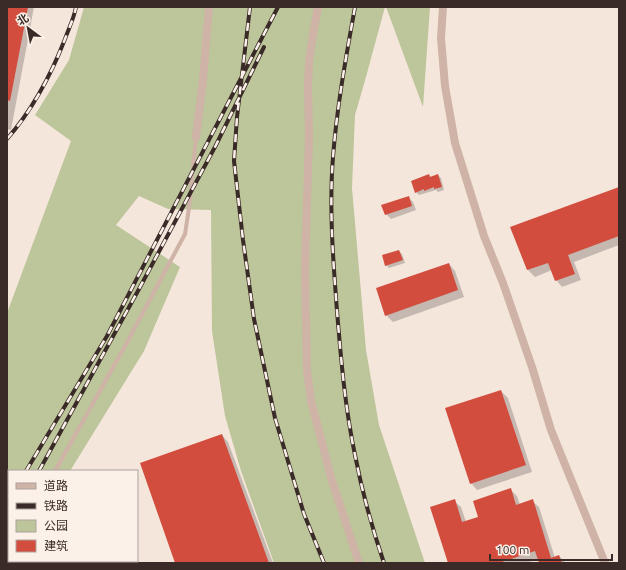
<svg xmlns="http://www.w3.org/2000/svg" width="626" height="570" font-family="Ubuntu,'Noto Sans SC',sans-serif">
<rect width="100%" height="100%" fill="#f5e6dc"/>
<path fill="#bdc59a" d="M84,7H385L364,84L355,115L352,188L366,350L379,425L425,563H274L241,471L225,416L212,331L211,210L168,209L139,196L116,225L180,267L144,351L70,471H9V561H15L13,563H7V313L71,141L35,115L69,60Z
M386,7H430L423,107Z"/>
<path fill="#0003" d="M7,7H34L11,130L7,129Z
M429,175L431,177L438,175L441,178L444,190L438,192L436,190L419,195L416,192Z
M619,189V245L574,262L581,280L562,287L556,280L552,270L535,277L528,270L512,227Z
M408,197L413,202L416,210L391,219L386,214Z
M399,251L402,254L405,263L389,268L386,265Z
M449,264L455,271L464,297L393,322L386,315Z
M501,391L508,398L532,472L477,490L471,483Z
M222,435L228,442L273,563H176Z
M511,490L517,496L520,505L532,501L539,507L555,558L559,556L566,563H540L538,559L526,563H449L454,501L461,507L466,522L479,518Z"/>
<path fill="#d24d3d" d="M7,7H28L10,101L7,100Z
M429,174L430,177L438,174L442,187L434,189V187L424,191V189L415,193L411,181Z
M619,187V236L568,255L575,274L555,281L548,263L527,270L510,227Z
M409,196L412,206L385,215L381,205Z
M399,250L403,260L385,266L382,255Z
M449,263L458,290L385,316L376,288Z
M501,390L526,465L470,484L445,408Z
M222,434L269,563H175L140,463Z
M511,488L516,505L533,499L551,558L559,555L562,563H539L535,551L499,563H448L430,507L455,499L462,522L478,517L473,501Z"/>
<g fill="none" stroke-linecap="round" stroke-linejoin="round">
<path stroke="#ceb3a6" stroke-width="4" d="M55,471L125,346L185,234L189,208L196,137
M7,553L9,549"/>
<path stroke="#ceb3a6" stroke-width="8" d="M318,7L313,34L309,61L308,85L309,136L305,270L307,370L311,401L332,481L359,563
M443,7L441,38L445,86L455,143L484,236L503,283L532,367L551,430L605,563
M196,137L203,80L209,7"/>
<g stroke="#3a2b28" stroke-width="4">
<path id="rail" d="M250,7L237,117L234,161L243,240L254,319L275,418L304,514L324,563
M355,7C346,57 337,106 333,157C329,208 333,259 337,311C341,359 345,408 355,455C362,491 372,528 384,563
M7,139C33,109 51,75 65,39C69,28 74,18 76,7
M26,471L107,336L278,7
M39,471L139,289L216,145L264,47
M7,503L9,500
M7,522L9,519"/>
</g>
<use href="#rail" stroke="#fbf1e9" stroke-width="2.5" stroke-dasharray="8" stroke-linecap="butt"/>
</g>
<rect width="626" height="570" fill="none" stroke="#3a2b28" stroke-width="16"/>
<rect x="8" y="470" width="130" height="92" fill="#fbf1e9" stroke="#aea29c"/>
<rect x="16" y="483" width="20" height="6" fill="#ceb3a6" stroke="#aea29c"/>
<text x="44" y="490" font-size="12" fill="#3a2b28">道路</text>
<rect x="16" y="503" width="20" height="6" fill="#3a2b28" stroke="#aea29c"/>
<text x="44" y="510" font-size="12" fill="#3a2b28">铁路</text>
<rect x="16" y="520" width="20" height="12" fill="#bdc59a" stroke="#aea29c"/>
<text x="44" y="530" font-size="12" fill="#3a2b28">公园</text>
<rect x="16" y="540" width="20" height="12" fill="#d24d3d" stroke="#aea29c"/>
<text x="44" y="550" font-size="12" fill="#3a2b28">建筑</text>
<g transform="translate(28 28) rotate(328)" stroke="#fbf1e9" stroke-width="3" paint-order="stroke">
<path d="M0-3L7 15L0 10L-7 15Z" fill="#3a2b28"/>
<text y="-6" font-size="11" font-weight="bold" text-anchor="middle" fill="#3a2b28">北</text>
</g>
<path d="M490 554v6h122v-6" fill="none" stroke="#3a2b28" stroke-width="2"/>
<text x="496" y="554" font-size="12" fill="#3a2b28" stroke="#fbf1e9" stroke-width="3" paint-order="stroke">100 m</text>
</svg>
